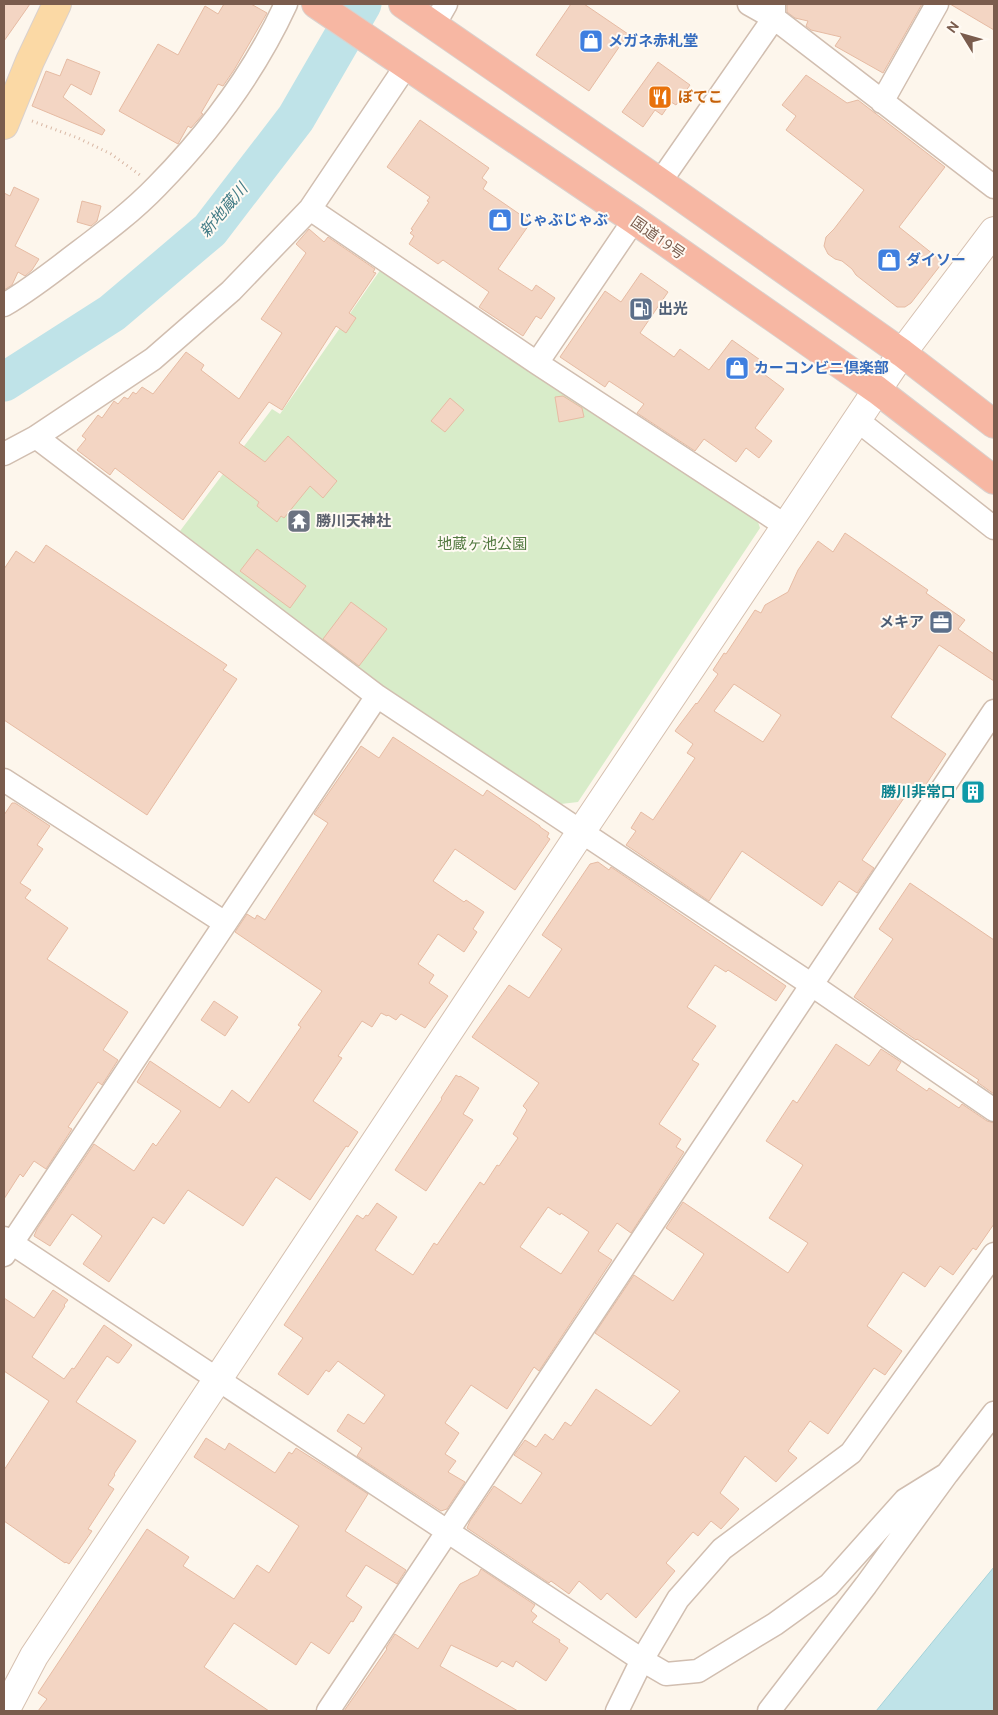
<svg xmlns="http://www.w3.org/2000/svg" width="998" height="1715" font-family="Ubuntu,'Noto Sans JP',sans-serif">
<rect width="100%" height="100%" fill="#fdf6ec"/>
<path fill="#d8ecc9" d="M381,269L757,519L760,528L578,802L561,804L382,686L180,531L272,409L280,414Z"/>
<path fill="#bfe3e8" stroke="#a5d3da" d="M994,1567V1711H876Z"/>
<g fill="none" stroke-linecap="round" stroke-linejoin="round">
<path stroke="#bfe3e8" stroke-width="39" d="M4,382L112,313L210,230L296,118L362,4"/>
</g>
<path fill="#f3d5c3" stroke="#e6bba3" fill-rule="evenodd" d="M4,4H30L4,41Z
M224,4H251L267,13L234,70L223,86L218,84L201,113L203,114L191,128L188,126L178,144L119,111L158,44L178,55L205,6L218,14Z
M571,4H584L628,34L589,91L536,55Z
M787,4H922L883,73L835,46L841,37L811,30L806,26L808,21L795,18L787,12Z
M950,4H994V30Z
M67,59L100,72L91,95L71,84L63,97L105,130L102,135L32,106L46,71L60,76Z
M658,62L690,85L676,105L671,102L662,115L655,110L643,127L622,112Z
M806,75L847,103L858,100L945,167L899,227L943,262L911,303L905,307H897L856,275L852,269L842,261L835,259L828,254L824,246L826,237L834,229L864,190L786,130L796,116L782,105Z
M420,120L489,168L482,178L487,182L483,189L531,222L498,269L532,291L536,285L555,298L541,319L536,316L523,336L479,307L489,292L443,260L438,264L409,244L414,236L410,233L413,230L411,229L429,202L427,201L430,197L387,167Z
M14,187L39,199L15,246L39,259L32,270L25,276L18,272L12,285L4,290V193L10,196Z
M82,201L101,206L97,221L91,226L77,222Z
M309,229L324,242L328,237L375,269L373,272L376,273L349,313L356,318L346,333L336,326L282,410L269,402L239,443L265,462L288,436L337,481L323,498L310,486L284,518L281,516L277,522L257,506L259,502L219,471L183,520L115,468L110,475L77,450L86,439L82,436L98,415L102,418L114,401L118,404L124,397L128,399L133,392L136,394L142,387L153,394L186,352L204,365L201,370L239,399L282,333L261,319L306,253L296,244Z
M641,273L668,292L640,333L674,357L680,349L709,370L732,340L763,362L757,369L784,389L755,428L772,441L759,458L746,448L736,462L704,439L695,451L637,413L644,404L609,381L605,387L560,357L605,291L621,302Z
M563,396L582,408L584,417L559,422L555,397Z
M450,398L464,410L445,432L431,421Z
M845,533L928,590L926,593L965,620L958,629L994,654V681L939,645L891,717L946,754L923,789L916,784L910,794L908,792L862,860L874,868L857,893L839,881L822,906L742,851L709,901L626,845L636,831L631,828L641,812L653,820L695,758L687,753L693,744L675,731L696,703L697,704L718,674L713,670L724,653L726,654L755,610L761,613L765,605L788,592L798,570L818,541L833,552ZM734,684L781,715L763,742L714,711Z
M46,545L227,665L223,670L237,679L147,815L4,720V569L16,551L34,563Z
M257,549L306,586L290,608L240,571Z
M351,602L387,629L359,666L323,639Z
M393,737L483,796L487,790L540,826V827L549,833L547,837L550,839L515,890L455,849L433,881L464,902L466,900L484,912L473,929L477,932L464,952L438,934L418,964L434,975L429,983L448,996L425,1028L401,1014L396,1020L388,1015L387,1016L381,1013L372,1027L362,1021L338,1056L342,1058L313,1101L358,1132L348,1147L346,1146L310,1200L276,1177L243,1226L188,1190L164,1224L153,1217L109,1282L83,1264L102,1236L72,1214L50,1246L34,1236L37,1229L94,1144L134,1171L153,1143L156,1146L181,1111L137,1082L150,1061L220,1108L232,1090L249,1103L301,1027L298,1025L322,991L235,932L247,914L255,919L257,915L265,920L328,823L314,814L361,746L379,758Z
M12,803H15L50,826L37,845L43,849L20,883L31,890L25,898L68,928L47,959L128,1012L103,1050L118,1060L102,1085L98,1082L68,1127L72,1129L46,1169L34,1161L23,1177L20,1174L4,1199V815Z
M598,862L609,870L611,867L786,986L776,1001L728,970L726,972L715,965L687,1007L716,1026L692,1060L699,1064L659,1124L681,1139L676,1147L684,1152L631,1233L617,1223L598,1251L612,1260L539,1371L534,1367L507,1409L471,1385L445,1423L459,1433L445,1454L456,1461L448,1472L465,1482L447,1509L441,1511L357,1456L362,1448L337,1431L348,1414L364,1424L385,1395L338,1361L329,1372L326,1370L308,1395L278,1374L303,1338L284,1325L357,1215L363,1219L366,1215L368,1216L377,1203L397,1217L375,1250L413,1275L434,1243L437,1245L480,1182L484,1185L497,1165L499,1166L518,1138L513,1134L527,1110L523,1106L539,1083L472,1037L509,985L529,998L562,949L542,935L590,864ZM548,1207L560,1215L561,1213L589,1232L561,1274L520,1247Z
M910,883L994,940V1094L977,1082L979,1080L932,1049L917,1039L916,1040L854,997L893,939L879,929Z
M214,1001L238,1017L225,1036L201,1020Z
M836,1044L869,1066L881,1049L901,1062L896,1070L927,1091L929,1088L959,1108L962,1104L987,1121L994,1123V1224L976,1250L973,1248L953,1275L940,1266L925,1287L903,1272L867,1326L902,1351L885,1375L874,1368L828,1434L810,1421L788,1451L797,1458L776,1482L745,1456L720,1493L739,1509L721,1529L711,1521L698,1536L693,1532L666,1563L675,1571L636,1618L607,1593L601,1600L579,1581L569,1594L551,1581L549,1583L467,1528L470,1521L494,1486L521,1504L542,1473L514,1455L525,1440L536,1447L545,1434L553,1440L565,1422L571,1426L596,1389L651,1426L680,1391L595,1333L634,1275L673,1301L704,1254L666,1228L683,1202L788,1273L808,1243L769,1218L803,1165L766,1141L793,1100L797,1103Z
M456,1075L459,1077L460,1076L479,1088L463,1114L473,1120L426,1191L395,1170L442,1099L441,1098Z
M53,1290L68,1300L64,1305L65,1306L32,1357L64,1379L72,1368L74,1369L104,1325L132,1345L119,1363H117L107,1356L76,1402L136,1441L114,1474L115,1475L108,1485L114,1489L88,1529L92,1531L69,1564L66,1562L65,1563L4,1521V1470L49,1401L4,1371V1298L34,1318Z
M206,1438L225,1450L229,1443L275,1473L289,1452L292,1454L296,1448L342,1477L368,1494L345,1531L406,1570L397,1584L366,1565L346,1596L362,1607L353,1622L351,1621L329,1654L311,1642L296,1665L234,1623L204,1667L269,1711H38L47,1699L38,1693L147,1529L189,1557L183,1566L234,1599L257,1565L269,1573L299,1526L194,1457Z
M481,1569L535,1605L531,1611L537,1616L532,1622L560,1640L559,1642L568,1648L546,1681L516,1661L513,1667L502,1661L497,1667L451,1645L440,1666L518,1711H344L387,1649L386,1648L395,1634L418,1649L460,1584L478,1575Z"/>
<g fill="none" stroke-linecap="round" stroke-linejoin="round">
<g stroke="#d1beb0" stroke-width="25">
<path id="street" d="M749,4L774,18L994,187
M434,25L446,4
M882,102L937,4
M660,182L774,18V5
M310,209L537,363L786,526
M4,305C28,291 50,274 72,257C101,235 131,213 157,186C209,133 255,71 286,4
M537,363L634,220
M857,420L994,528
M36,437L377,696L812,985L994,1110
M4,454L36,437L153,359L231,291L310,209L406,66
M4,780L225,923
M4,1238L642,1660L666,1674L698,1671L775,1624L829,1585L905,1500L947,1474
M4,1255L377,696
M328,1711L994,711
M617,1711L642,1660L678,1599L722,1549L851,1453L994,1254
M769,1711L866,1585L947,1474L994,1413"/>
</g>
<g stroke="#d6c0b0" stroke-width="30">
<path id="secondary" d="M5,1711L34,1656L581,832L877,390L902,353L994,231"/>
</g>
<g stroke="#dad1cd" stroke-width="30">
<path id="primary" d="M4,125L30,61L57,4"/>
</g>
<g stroke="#dad1cd" stroke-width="30">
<path id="highway" d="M316,4L634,220L877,390L994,480
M403,4L660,182L902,353L994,424"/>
</g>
<path stroke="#d9b8a5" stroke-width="3" stroke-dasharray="1 4" stroke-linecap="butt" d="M32,121L78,138L111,154L140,175"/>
<use href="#street" stroke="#fff" stroke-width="22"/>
<use href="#secondary" stroke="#fff" stroke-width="28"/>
<use href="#primary" stroke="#fbd9a5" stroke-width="28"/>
<use href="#highway" stroke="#f7b7a3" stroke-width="28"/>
</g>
<defs>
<g id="shop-square" transform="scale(1.25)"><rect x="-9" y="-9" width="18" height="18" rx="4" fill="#3f7fe0" stroke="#fffaf3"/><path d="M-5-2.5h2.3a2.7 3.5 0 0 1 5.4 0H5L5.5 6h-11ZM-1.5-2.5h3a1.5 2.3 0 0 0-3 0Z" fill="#fff"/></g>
<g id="restaurant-square" transform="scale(1.25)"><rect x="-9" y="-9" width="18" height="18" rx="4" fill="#e8710a" stroke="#fffaf3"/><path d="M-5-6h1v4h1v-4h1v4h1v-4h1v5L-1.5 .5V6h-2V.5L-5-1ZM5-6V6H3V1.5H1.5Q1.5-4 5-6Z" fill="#fff"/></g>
<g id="fuel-square" transform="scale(1.25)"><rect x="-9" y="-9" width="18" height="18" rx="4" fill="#5c6f8a" stroke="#fffaf3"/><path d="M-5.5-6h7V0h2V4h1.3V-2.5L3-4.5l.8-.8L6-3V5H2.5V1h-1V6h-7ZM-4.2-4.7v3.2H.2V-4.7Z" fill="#fff"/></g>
<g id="temple-square" transform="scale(1.25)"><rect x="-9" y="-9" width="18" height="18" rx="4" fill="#6b7280" stroke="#fffaf3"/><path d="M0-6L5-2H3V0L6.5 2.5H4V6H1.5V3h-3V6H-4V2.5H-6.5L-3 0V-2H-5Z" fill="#fff"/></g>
<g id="office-square" transform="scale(1.25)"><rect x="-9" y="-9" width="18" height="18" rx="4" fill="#5c6f8a" stroke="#fffaf3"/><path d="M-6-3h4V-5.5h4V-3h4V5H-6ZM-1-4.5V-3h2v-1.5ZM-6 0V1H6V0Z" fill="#fff"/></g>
<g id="building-square" transform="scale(1.25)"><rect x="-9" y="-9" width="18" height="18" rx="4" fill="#0f9aa8" stroke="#fffaf3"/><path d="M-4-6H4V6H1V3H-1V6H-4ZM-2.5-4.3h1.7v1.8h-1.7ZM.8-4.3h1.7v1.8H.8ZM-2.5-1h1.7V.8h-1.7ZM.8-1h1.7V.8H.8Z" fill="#fff"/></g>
</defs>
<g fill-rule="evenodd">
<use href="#shop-square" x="591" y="41"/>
<use href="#restaurant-square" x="660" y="97"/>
<use href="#shop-square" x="500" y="220"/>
<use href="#shop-square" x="889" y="260"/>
<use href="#fuel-square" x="641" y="309"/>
<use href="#shop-square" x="737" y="368"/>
<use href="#temple-square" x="299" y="521"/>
<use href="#office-square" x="941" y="622"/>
<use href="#building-square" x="973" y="792"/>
</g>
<g text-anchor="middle" stroke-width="4" stroke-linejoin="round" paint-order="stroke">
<g font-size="15" font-weight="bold" fill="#366cbe" stroke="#fffaf3" text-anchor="start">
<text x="608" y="46">メガネ赤札堂</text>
<text x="518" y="225">じゃぶじゃぶ</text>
<text x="906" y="265">ダイソー</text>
<text x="754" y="373">カーコンビニ倶楽部</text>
</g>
<g font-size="15" font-weight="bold" fill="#c56008" stroke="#fffaf3" text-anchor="start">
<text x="678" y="102">ぼてこ</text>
</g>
<g font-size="15" fill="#7a5c4d" stroke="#fffaf3">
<text transform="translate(658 238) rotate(35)" y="5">国道19号</text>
</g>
<g font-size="15" font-weight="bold" fill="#4e5e75" stroke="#fffaf3" text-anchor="start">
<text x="658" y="314">出光</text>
<text x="924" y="627" text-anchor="end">メキア</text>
</g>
<g font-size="15" font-weight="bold" fill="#5b616d" stroke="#fffaf3" text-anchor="start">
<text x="316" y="526">勝川天神社</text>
</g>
<g font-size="15" fill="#537a41" stroke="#fffaf3">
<text x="482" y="549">地蔵ヶ池公園</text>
</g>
<g font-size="15" font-weight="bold" fill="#0d838f" stroke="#fffaf3" text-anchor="end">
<text x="956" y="797">勝川非常口</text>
</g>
<g font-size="16" font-style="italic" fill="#437c86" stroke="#fffaf3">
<text transform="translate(223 210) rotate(-50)" y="6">新地蔵川</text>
</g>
</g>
<rect width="998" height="1715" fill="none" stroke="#7a5c4d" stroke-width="10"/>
<g transform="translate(963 35) rotate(307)" stroke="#fffaf3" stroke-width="4" paint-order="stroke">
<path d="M0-4L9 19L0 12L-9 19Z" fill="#7a5c4d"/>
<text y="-8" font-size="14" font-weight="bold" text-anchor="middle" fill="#7a5c4d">N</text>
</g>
</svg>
